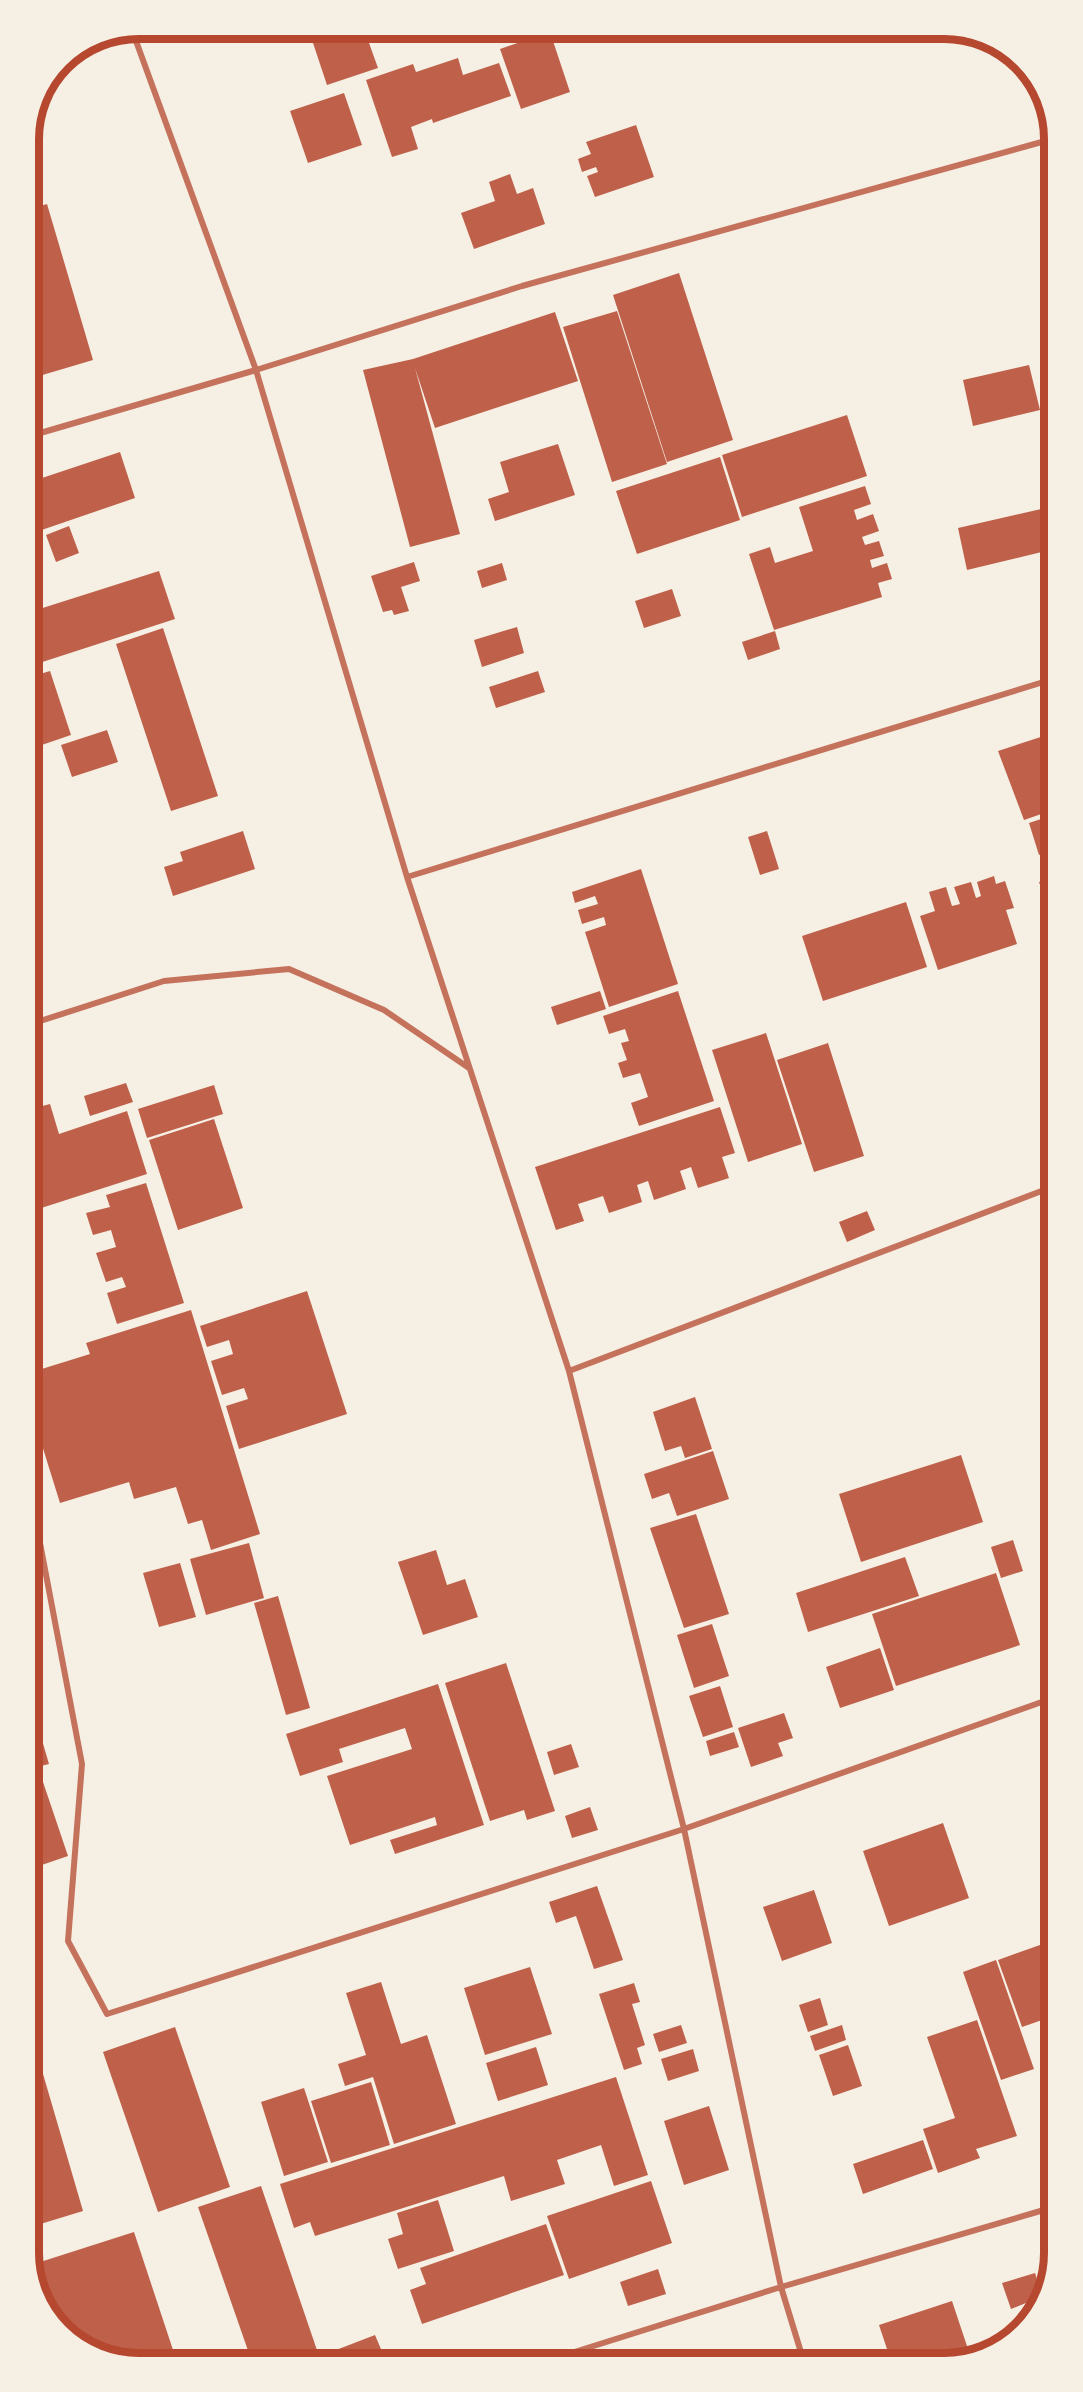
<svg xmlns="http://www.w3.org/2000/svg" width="1083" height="2392" font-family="Barlow,sans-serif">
<rect width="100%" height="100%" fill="#f6efe4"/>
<path fill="#bf614a" d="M345,29H364L378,68L327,85L312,40Z
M808,29H835L809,36Z
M550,32L570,92L521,109L500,49Z
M458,58L463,75L499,63L511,96L433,123L432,119L411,127L418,149L392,157L366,80L413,64L416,72Z
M344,93L362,145L308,163L290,111Z
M636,125L654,177L595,197L587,176L598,172L596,167L582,172L578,159L591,154L586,142Z
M510,174L517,194L533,188L545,224L474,249L461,213L495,201L489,182Z
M47,204L93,360L29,379V209Z
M679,273L733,440L667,462L613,295Z
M617,311L667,464L612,482L563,327Z
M555,312L578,381L435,428L415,368L460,534L410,547L363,370L413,359Z
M1049,353V373H1048L1044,354Z
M1029,365L1040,410L973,426L963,380Z
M847,415L867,476L742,517L722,455Z
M558,444L575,495L495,521L488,499L509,492L500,462Z
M120,452L135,498L30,534V482Z
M720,457L740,520L637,554L616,491Z
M865,486L871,504L854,510L857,520L873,514L879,531L862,537L865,545L879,541L884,556L870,560L872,568L887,563L892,579L878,583L882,597L774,630L749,554L770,547L775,563L813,551L799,507Z
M1050,507V550L967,570L958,528Z
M69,526L79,553L56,562L46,535Z
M414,562L420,581L401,587L409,611L394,615L392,610L383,612L371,576Z
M502,563L507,580L482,588L477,571Z
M30,564L43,603L30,607Z
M159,571L175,619L30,666V612Z
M672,589L681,616L644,628L635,601Z
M517,627L524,653L482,667L474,640Z
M163,628L218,796L171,811L116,644Z
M775,631L780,649L748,660L742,642Z
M50,671L71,735L30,749V677Z
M538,671L545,692L496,708L489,687Z
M107,730L118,762L72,777L61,745Z
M1050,734V811L1024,820L998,751Z
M1050,816L1051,851L1039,855L1029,823Z
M243,831L255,869L173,896L164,867L183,861L180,852Z
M767,831L779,869L760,875L748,837Z
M641,869L678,984L609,1007L585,932L606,925L604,917L582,924L578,910L598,904L595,896L575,903L572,892Z
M994,876L996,884L1005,881L1014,908L1006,910L1017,944L938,970L920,916L935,911L929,892L946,887L952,906L960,904L954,887L971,882L976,898L981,896L977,882Z
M1051,878V903L1047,904L1039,882Z
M906,902L927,967L823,1001L802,936Z
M600,991L606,1009L557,1025L551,1007Z
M678,991L714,1101L639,1126L631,1103L648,1097L640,1073L623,1078L618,1063L627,1060L621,1043L629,1041L625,1029L609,1034L603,1016Z
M766,1033L802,1144L748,1162L712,1050Z
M828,1043L864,1156L814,1172L777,1060Z
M126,1083L133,1102L90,1116L84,1096Z
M214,1085L223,1114L147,1138L138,1109Z
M50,1104L59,1134L127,1111L147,1174L32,1211L31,1109Z
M720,1107L735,1153L722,1157L729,1178L698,1188L691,1167L680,1171L686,1189L654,1200L648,1181L637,1185L642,1202L609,1213L603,1196L578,1204L584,1221L556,1230L535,1167Z
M214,1119L243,1208L178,1230L149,1140Z
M146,1183L184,1303L117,1324L107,1293L126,1287L122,1277L106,1282L96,1253L116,1247L111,1230L93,1235L86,1213L110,1207L106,1195Z
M867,1211L875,1230L847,1242L839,1222Z
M307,1291L347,1414L239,1449L226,1406L248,1399L244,1388L222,1395L211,1361L233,1354L229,1340L207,1347L200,1326Z
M191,1310L260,1534L211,1550L202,1520L188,1524L176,1487L134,1499L129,1482L60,1503L32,1413V1372L90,1354L86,1343Z
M695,1397L712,1449L685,1458L681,1446L665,1451L653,1412Z
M713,1451L729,1499L677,1516L669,1493L652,1499L644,1474Z
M961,1455L983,1522L861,1562L839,1494Z
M696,1514L729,1614L684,1628L650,1528Z
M1013,1540L1023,1571L1001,1578L991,1547Z
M249,1543L264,1598L206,1615L190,1559Z
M436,1550L447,1585L465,1579L478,1617L423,1635L398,1562Z
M905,1557L919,1596L808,1632L796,1593Z
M180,1563L196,1617L159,1627L143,1573Z
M996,1573L1020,1645L896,1686L872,1614Z
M278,1596L310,1708L286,1715L254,1603Z
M712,1624L729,1676L694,1688L677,1635Z
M880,1648L894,1690L840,1708L826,1667Z
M506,1663L555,1811L527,1820L524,1810L490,1821L445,1683Z
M438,1684L484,1825L395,1854L390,1840L437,1825L435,1817L350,1845L327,1776L412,1749L405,1728L339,1749L343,1762L300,1776L286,1734Z
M720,1686L733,1727L703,1737L689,1696Z
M784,1713L793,1738L778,1743L783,1756L751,1767L738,1728Z
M734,1732L739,1747L710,1756L706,1741Z
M42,1740L49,1764L33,1768V1742Z
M571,1744L579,1767L554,1775L547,1752Z
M41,1776L68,1856L33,1868V1779Z
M590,1807L598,1830L572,1838L565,1816Z
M943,1823L969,1898L889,1926L863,1851Z
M597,1886L623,1960L594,1969L576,1916L556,1923L549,1902Z
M814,1890L832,1943L782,1961L763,1907Z
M1054,1940V2035L1051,2036L1045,2019L1022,2027L998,1960Z
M996,1960L1034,2069L1001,2080L963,1972Z
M530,1967L552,2034L485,2055L464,1988Z
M381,1982L401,2044L427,2035L456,2124L394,2144L373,2077L345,2086L338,2064L366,2055L346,1993Z
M634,1983L640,2002L632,2004L645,2045L637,2048L642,2064L624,2070L599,1994Z
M820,1998L828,2025L808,2032L799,2005Z
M977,2020L1017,2136L976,2149L980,2158L938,2173L923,2129L955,2118L927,2037Z
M681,2025L687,2043L659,2052L653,2034Z
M842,2025L846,2040L815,2051L810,2036Z
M175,2027L230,2187L158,2212L103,2052Z
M848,2045L862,2086L833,2096L819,2055Z
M536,2047L548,2085L498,2101L486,2063Z
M693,2049L699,2071L668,2081L661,2059Z
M41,2067L83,2211L34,2226V2069Z
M616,2077L648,2175L614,2186L601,2145L557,2160L565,2184L511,2201L504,2176L315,2236L310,2222L294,2228L280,2184Z
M371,2082L390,2145L331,2163L311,2101Z
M304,2088L328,2162L284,2176L261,2102Z
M709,2106L729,2170L684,2185L664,2121Z
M923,2140L933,2169L863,2194L853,2164Z
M651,2181L672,2243L569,2279L547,2216Z
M261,2186L319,2356L301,2362H252L198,2207Z
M438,2200L454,2251L398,2269L388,2239L403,2234L397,2213Z
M546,2224L564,2275L422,2324L410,2290L426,2284L420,2268Z
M134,2232L176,2359L163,2363H132L72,2341L35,2289L34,2264Z
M658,2269L666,2294L628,2306L620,2282Z
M1048,2272L1042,2289L1038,2275Z
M1035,2273L1041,2292L1031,2320L1026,2303L1011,2309L1002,2283Z
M952,2301L971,2358H890L879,2325Z
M375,2335L386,2361L341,2362L336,2350Z"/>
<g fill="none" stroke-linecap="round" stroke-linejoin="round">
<path stroke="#c5725c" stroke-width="6" d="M30,436L256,370L132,30
M407,877L1050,680
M31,1024L164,981L289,969L384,1010L469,1068
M569,1371L1052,1187
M32,1501L82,1764L68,1941L107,2014L684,1829L1053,1698
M803,2359L781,2287L684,1829L569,1371L407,877L256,370L522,286L1049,140
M549,2360L781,2287L1054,2207"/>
</g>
<path d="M0 0H1083V2392H0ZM139 39H944A100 100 0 0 1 1044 139V2253A100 100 0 0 1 944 2353H139A100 100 0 0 1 39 2253V139A100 100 0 0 1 139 39Z" fill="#f6efe4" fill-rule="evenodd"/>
<path fill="none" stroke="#b5482f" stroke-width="8" d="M139 39H944A100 100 0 0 1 1044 139V2253A100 100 0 0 1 944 2353H139A100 100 0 0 1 39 2253V139A100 100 0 0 1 139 39Z"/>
</svg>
